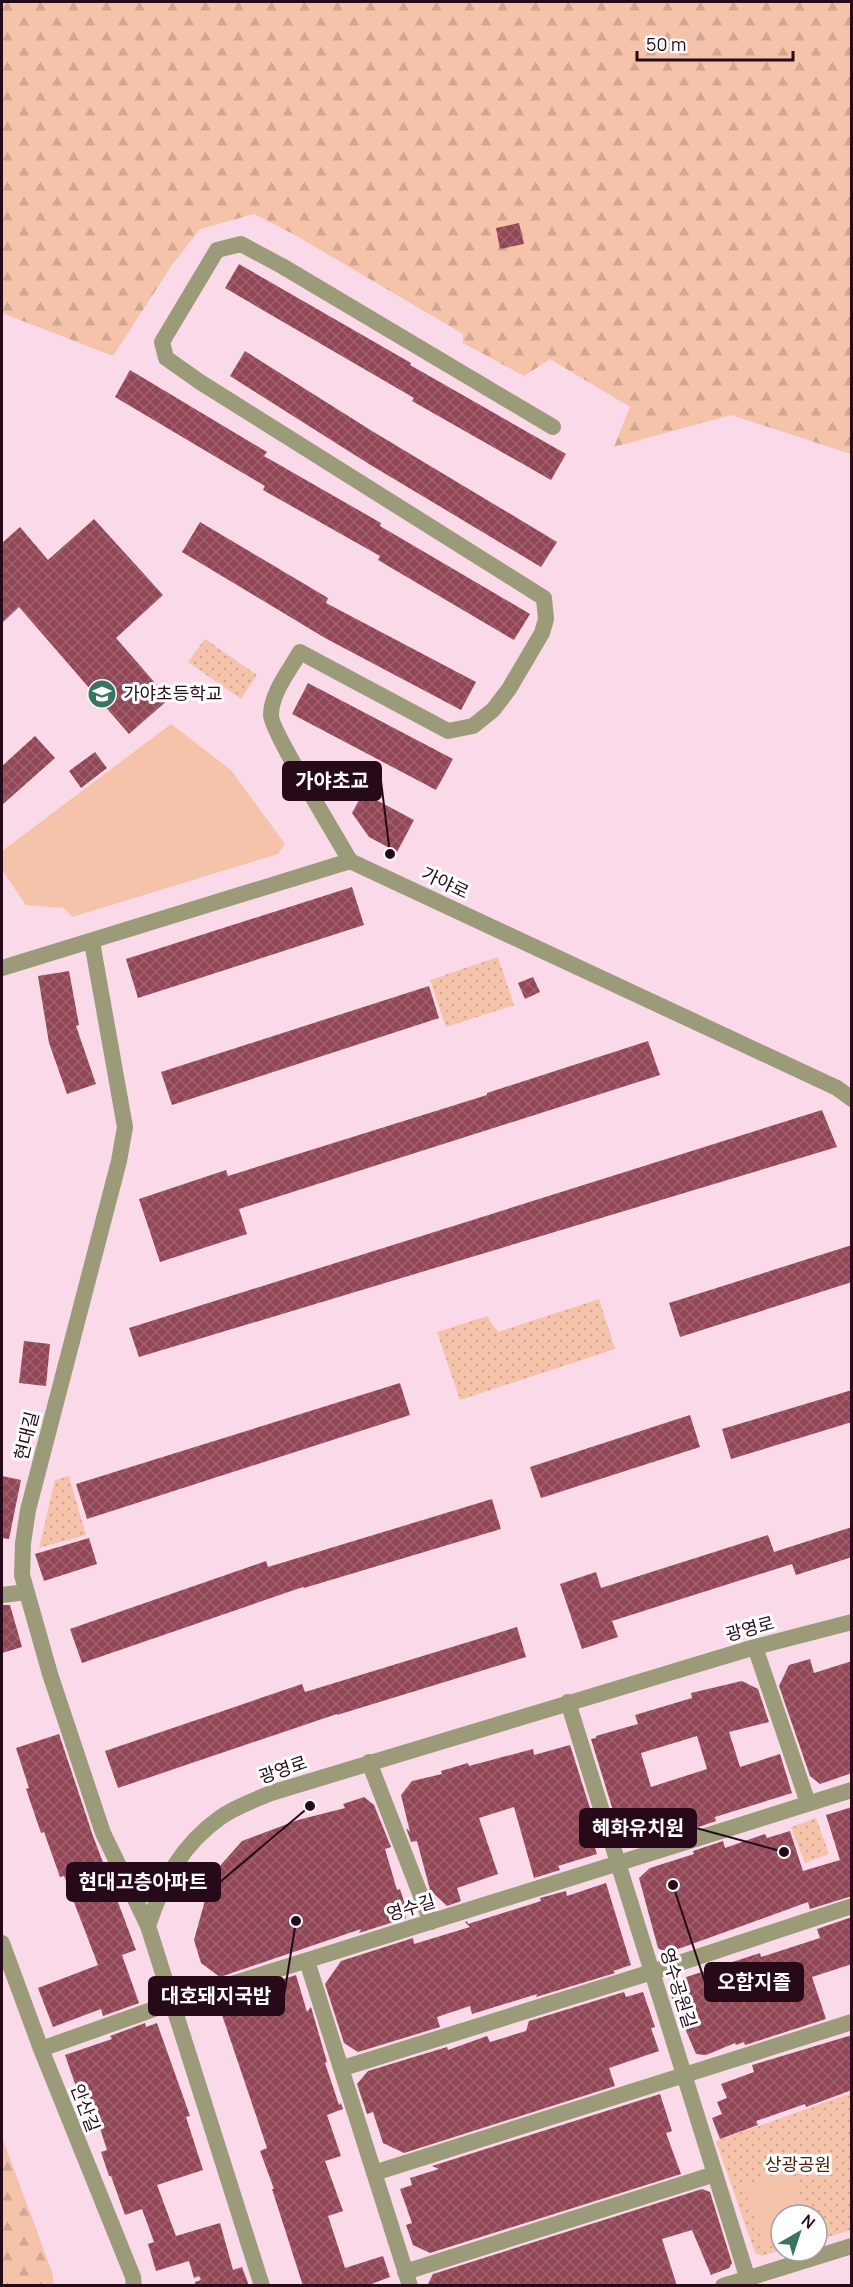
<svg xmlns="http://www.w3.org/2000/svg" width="853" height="2287" font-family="Manrope,'Noto Sans KR',sans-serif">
<defs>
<pattern id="forest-firs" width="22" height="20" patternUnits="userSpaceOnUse" patternTransform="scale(1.5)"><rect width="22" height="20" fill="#f5c3aa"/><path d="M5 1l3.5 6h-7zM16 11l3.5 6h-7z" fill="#d2a692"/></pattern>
<pattern id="park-dots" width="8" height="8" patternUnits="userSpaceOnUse" patternTransform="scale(1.5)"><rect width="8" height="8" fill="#f5c3aa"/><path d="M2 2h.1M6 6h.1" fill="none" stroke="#d2a692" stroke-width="1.8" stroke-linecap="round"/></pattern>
<pattern id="building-cross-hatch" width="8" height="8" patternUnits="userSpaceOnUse" patternTransform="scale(1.5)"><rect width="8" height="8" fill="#934656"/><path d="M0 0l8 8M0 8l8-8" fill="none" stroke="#9e626f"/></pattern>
</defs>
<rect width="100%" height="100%" fill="#fad9e8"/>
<path fill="url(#forest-firs)" d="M2,2H851V454L731,415L614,447L630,407L550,359L524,376L463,343V334L293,234L254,214L200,229L172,265L113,356L2,313Z
M2,2137L52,2272L54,2285H2Z"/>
<path fill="url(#park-dots)" d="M205,639L257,675L241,699L188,662Z
M498,957L514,1005L446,1027L430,980Z
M599,1299L615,1349L460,1400L437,1332L487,1316L498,1332Z
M69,1476L86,1535L39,1548L55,1480Z
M816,1818L829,1854L805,1863L791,1827Z
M851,2093V2230L817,2240V2215H781V2250L762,2256L755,2253L716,2141Z"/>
<path fill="#f5c3aa" d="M171,724L231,770L285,844L278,854L72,917L64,908L26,905L2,870V851Z
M790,2170L807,2215H781V2242L765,2248L743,2187Z"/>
<path fill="url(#building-cross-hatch)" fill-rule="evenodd" d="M519,223L524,244L500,249L496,228Z
M239,264L411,363L410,365L566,454L551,480L412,401L414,398L225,288Z
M245,351L372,431L557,542L541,567L369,464L230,376Z
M130,370L267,452L264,456L381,523L380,526L530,614L514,640L378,560L380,556L263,490L265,486L115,397Z
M94,519L163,595L116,638L169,699L129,734L19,607L2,623V543L20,527L48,560Z
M200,522L328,598L326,603L476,682L461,710L325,638L182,552Z
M308,683L453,759L436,790L292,714Z
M35,736L55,758L2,805V766Z
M95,752L107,768L81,788L69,771Z
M363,793L414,820L397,852L369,837L352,813Z
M352,887L364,925L138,998L126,959Z
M69,971L79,1025L76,1026L96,1084L67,1094L49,1043L38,976Z
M533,977L540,992L525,999L518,983Z
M429,986L439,1018L172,1105L161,1072Z
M648,1041L660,1075L239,1209L247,1234L160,1262L139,1199L226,1170L228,1176L487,1095V1093Z
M822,1110L837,1147L139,1357L129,1328Z
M852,1245V1282L680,1337L669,1303Z
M24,1341L50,1344L46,1386L19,1383Z
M400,1383L410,1415L87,1519L76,1484Z
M852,1390V1422L731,1459L722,1429Z
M690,1415L700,1447L541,1498L530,1467Z
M2,1476L21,1480L9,1539L2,1538Z
M492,1499L501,1529L304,1588L303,1587L82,1663L70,1629L266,1561L268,1567Z
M852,1527V1557L796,1575L792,1564L612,1621L618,1637L582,1649L560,1584L596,1572L601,1588L768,1535L774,1552Z
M89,1538L97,1564L44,1581L35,1554Z
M2,1605H10L22,1647L2,1653Z
M517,1627L526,1657L337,1715V1714L118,1788L105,1751L302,1684L305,1692Z
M810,1659L814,1673L852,1661V1773L820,1784L810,1776L779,1686L789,1665Z
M742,1681L758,1689L769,1722L729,1732L740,1767L780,1754L792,1793L715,1817L716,1821L687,1831L685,1826L629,1844L622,1840L591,1739L596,1738V1736L638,1724L635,1715L692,1698L691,1693ZM697,1736L707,1769L651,1787L641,1753Z
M59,1734L93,1836L136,1950L122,1955L139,2003L103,2016L101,2009L53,2027L38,1988L98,1965L64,1876L60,1877L44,1832L41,1833L26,1789L29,1788L16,1748Z
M570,1745L596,1827L587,1823L597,1854L558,1866L560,1870L534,1878L514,1807L479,1818L498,1874L457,1888L461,1901L447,1906L430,1890L417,1841L411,1842L406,1828L410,1832L401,1795L412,1781L442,1774L441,1771L468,1763L469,1766L533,1749L534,1755Z
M364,1797L374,1805L391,1847L385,1849L397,1890L400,1889L408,1914H405L406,1918L359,1933L361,1929L220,1977L201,1963L194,1940L212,1875L242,1841L298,1820L345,1808L343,1804Z
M852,1807V1896L810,1909L808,1902L667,1953L658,1948L639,1878L650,1868L694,1854L693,1851L723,1841L725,1848L765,1834L767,1838L790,1831L803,1871L840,1860L826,1815Z
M606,1883L631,1965L613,1971L615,1973L536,1997L537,1994L472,2014L470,2006L437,2017L440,2027L358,2052L344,2043L325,1984L341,1961L413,1938L414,1944L470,1927L465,1922L467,1921L468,1924L541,1901L540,1898L566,1891L567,1896Z
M852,1917V1964L812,1977L826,2019L745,2045L744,2042L736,2045L735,2043L706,2055L696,2054L681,2019L678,2020L668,1983L760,1953L761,1957L820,1938L817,1929Z
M296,1975L307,2012L311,2007L327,2062L325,2063L339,2105L341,2103L343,2109L327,2115L341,2156L325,2161L343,2211L328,2216L345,2268L383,2256L390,2277L366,2286H303L272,2189H274L260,2151L267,2148L218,2003L245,1994L242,1992Z
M624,1992L626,1997L643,1992L655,2027L651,2028L659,2051L609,2068L615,2086L404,2153L383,2143L373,2112L367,2114L357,2084L368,2071L447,2047L448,2050L487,2036L490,2042L526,2031L529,2021Z
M145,2023L146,2027L157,2023L190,2116L186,2117L203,2170L157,2185L176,2236L220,2223L233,2270L242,2267L249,2286H195V2282L201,2280L199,2276L194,2278L189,2261L156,2271L148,2244L154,2242L142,2209L125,2215L111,2176H109L101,2152L107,2150L89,2094L80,2098L65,2055L112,2039L110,2036Z
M852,2035V2090L806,2107L805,2104L756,2121L758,2125L720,2139L712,2118L722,2114L717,2102L727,2098L721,2084L754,2072L752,2065Z
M660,2094L672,2131L666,2133L681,2174L430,2253L413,2245L406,2225L412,2223L400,2189L412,2185L410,2178L439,2169L432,2166Z
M702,2189L710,2192L732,2263L729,2268L711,2275L692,2230L662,2239L677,2286H427L433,2274Z"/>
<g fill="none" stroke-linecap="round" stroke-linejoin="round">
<path stroke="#9b9b7a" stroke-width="16" d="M568,1702L618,1863"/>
<path stroke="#9b9b7a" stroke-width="16" d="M350,861C338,839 270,729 271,715C271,693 290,670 300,652L448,731L473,726L493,710L509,689L542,633L546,619L544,598L200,382L166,358L162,342L217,250L241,244L282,266L553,427
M92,942L125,1127L119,1161L28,1510L23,1543L22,1575L50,1674L103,1833L148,1926
M2,1595L27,1592
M755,1647L808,1803
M369,1762L431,1922
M618,1863L750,2286
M2,1943L41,2049L133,2277L134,2286
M307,1961L410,2286
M41,2049L174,2002L852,1790
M343,2068L652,1972L852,1906
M374,2173L852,2022
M405,2272L715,2174
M723,2286L852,2246"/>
<path stroke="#9b9b7a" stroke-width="16" d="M2,968L350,861L837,1088L852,1099
M262,2286L148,1926C163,1881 181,1845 221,1817C235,1807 255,1800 271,1793L755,1647L852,1622"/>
</g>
<defs>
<g id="school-disc" transform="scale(1.5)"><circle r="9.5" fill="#397560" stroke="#fff"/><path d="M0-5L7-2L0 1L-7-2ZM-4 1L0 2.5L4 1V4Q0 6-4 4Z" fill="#fff"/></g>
</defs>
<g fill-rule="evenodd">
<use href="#school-disc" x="102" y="694"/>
</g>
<g text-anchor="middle" stroke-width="6" stroke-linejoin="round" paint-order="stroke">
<g font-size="18" fill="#260a1a" stroke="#fff" text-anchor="start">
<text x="123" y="700">가야초등학교</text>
</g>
<g font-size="18" fill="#260a1a" stroke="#fff">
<text transform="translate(445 883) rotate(25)" y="6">가야로</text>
<text transform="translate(27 1436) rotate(-76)" y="6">현대길</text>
<text transform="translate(750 1629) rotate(-15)" y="6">광영로</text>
<text transform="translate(283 1770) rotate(-19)" y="6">광영로</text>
<text transform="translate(411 1908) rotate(-17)" y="6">영수길</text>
<text transform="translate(678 1988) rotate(73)" y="6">영수공원길</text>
<text transform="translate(85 2108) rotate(69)" y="6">안산길</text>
</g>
<g font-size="18" fill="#4c2209" stroke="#fff">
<text x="798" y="2171">상광공원</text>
</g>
</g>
<path fill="none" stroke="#260a1a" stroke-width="2" d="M390 854L381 781M784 1852L696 1828M310 1806L220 1882M673 1885L705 1982M296 1921L284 1996"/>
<g fill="#260a1a" stroke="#fff" stroke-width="2">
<circle cx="390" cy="854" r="6"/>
<circle cx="784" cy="1852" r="6"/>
<circle cx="310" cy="1806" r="6"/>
<circle cx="673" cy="1885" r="6"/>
<circle cx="296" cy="1921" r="6"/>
</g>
<g fill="#260a1a" stroke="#260a1a" stroke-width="2">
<rect x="283" y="762" width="98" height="38" rx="6"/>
<rect x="580" y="1809" width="116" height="38" rx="6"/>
<rect x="67" y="1863" width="153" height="38" rx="6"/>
<rect x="705" y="1963" width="98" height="38" rx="6"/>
<rect x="149" y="1977" width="135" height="38" rx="6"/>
</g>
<g font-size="20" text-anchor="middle" font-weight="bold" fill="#fff">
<text x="332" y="788">가야초교</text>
<text x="638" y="1835">혜화유치원</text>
<text x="143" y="1889">현대고층아파트</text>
<text x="754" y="1989">오합지졸</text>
<text x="216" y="2003">대호돼지국밥</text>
</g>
<rect width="853" height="2287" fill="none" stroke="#260a1a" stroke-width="6"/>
<g transform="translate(799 2233) rotate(39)"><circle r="28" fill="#ffffff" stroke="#a89da3" stroke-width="1.5"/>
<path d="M0-4.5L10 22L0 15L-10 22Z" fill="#397560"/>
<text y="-9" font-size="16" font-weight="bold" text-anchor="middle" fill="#260a1a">N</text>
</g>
<path d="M637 51v9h156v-9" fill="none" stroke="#260a1a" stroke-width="3"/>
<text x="646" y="51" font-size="18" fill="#260a1a" stroke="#ffffff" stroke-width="4.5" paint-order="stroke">50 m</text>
</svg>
